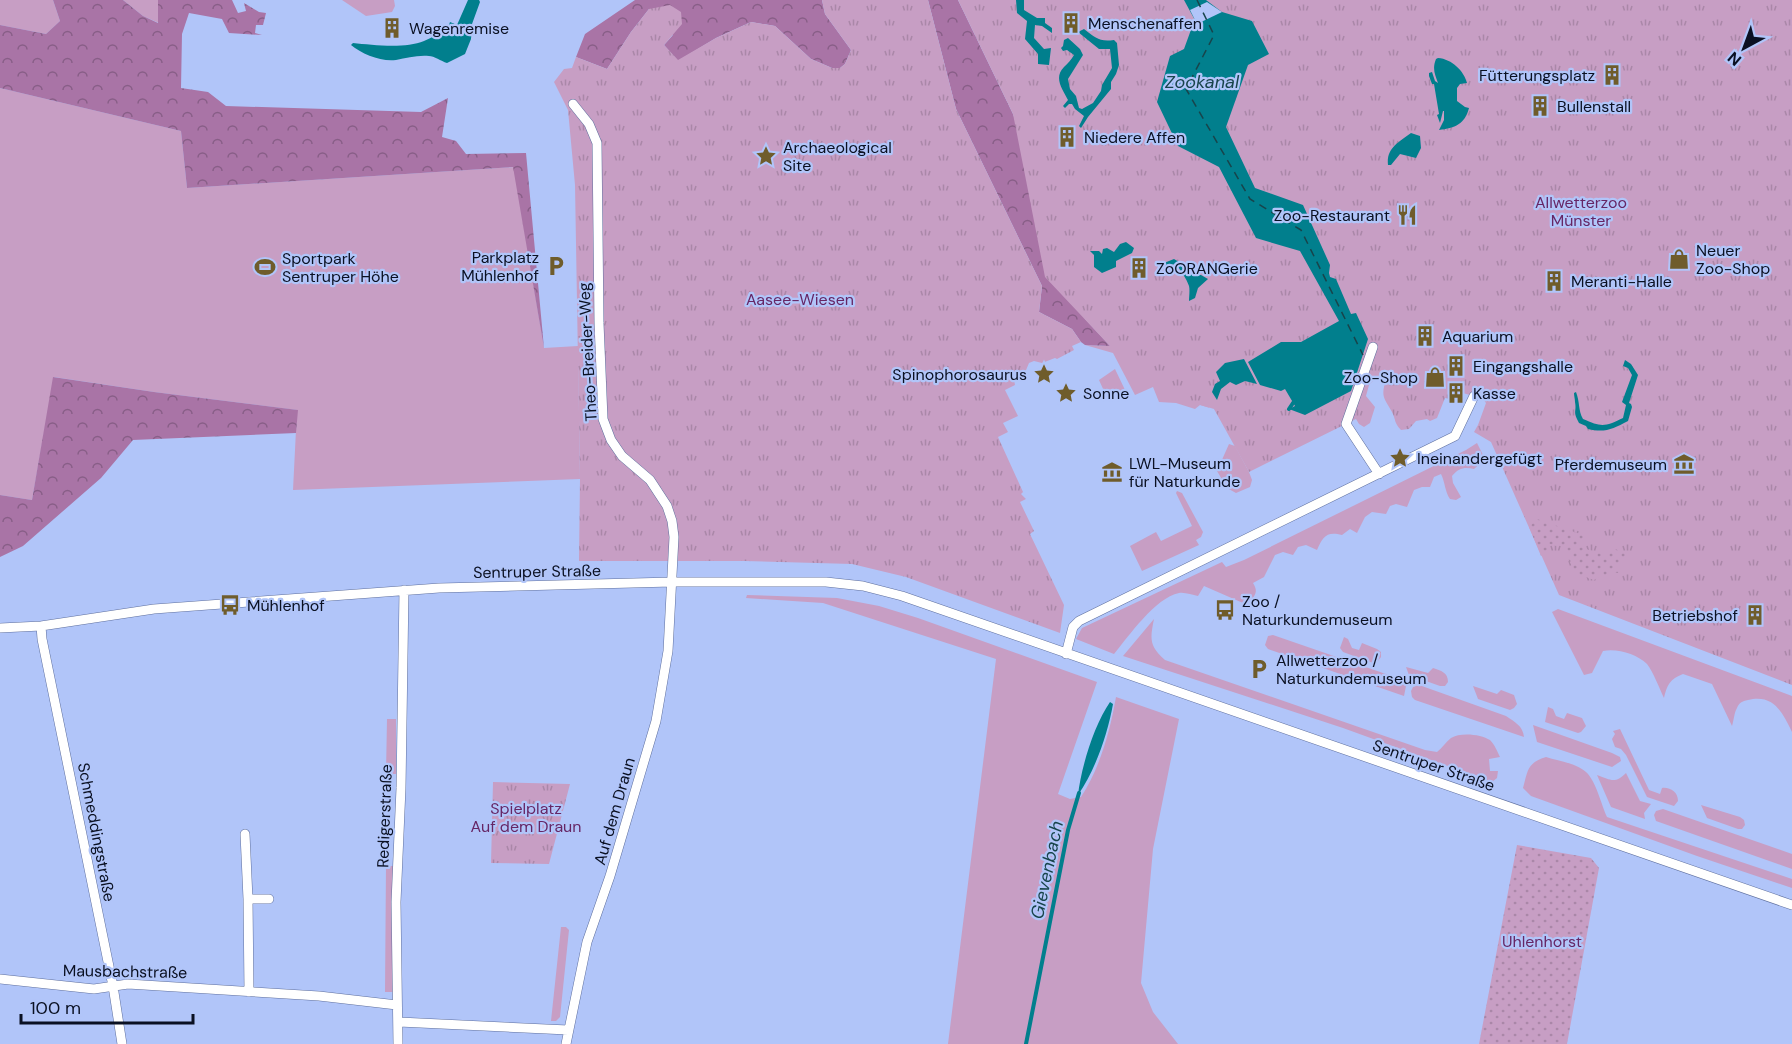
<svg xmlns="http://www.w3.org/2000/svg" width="1792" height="1044" font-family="'DM Sans',sans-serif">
<defs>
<pattern id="forest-crowns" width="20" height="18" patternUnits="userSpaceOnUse" patternTransform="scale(1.5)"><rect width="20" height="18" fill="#a974a6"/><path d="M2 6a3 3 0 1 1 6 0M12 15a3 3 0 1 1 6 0" fill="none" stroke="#885e87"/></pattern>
<pattern id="park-tufts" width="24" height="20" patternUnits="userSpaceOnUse" patternTransform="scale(1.5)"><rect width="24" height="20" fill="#c79ec4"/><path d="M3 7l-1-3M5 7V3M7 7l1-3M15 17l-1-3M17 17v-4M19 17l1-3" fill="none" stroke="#aa87a8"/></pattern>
<pattern id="garden-dots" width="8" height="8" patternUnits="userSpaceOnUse" patternTransform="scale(1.5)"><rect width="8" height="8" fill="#c79ec4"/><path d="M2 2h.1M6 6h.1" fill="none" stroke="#aa87a8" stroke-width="1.8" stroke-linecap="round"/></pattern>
</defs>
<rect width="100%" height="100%" fill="#b1c5f9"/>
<path fill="#c79ec4" d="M0,0H53L60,21L46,34L0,25Z
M123,0H158L159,23L143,16Z
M342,0H394L395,6L392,12L366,16Z
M0,88L181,131L187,188L514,167L544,348L578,346L580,479L293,490L297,410L154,392L54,377L32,500L0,495Z
M1085,319L1154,365L1210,408L1200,405L1195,409L1176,403L1159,402L1153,387L1135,395L1113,353L1085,345L1110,346Z
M1115,369L1126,392L1124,398L1104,391L1099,380Z
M1477,443L1485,459L1474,469C1464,467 1459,468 1452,476L1453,483L1461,497L1456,500L1450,499C1445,492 1445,482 1441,474L1434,477L1430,487H1422L1414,490L1407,507L1396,504L1390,506L1386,514L1372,512L1365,517L1357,533L1350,529L1342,535C1326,531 1323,537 1317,550L1306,545L1298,547L1293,555L1283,552L1275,555L1264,577L1253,583C1258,591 1256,594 1250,602L1243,603L1204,586L1198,596C1192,595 1185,592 1179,593C1155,598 1129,636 1114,654L1076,639L1082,628L1222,562L1226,567L1244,560L1466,450Z
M1229,444L1235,446L1249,472L1252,480L1250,487L1236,493L1227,488L1217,471Z
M1177,491L1182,493L1203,532L1201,537L1196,540L1199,545L1142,571L1130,546L1156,532L1161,541L1192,526L1176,493Z
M747,595L837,598L879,606L918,618L1097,682L1058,794L1070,799L1081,797C1100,768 1110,731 1116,697L1179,719L1153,849L1141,983L1153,1012L1178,1044H948L996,659L823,603L746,598Z
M1558,609L1792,696V732C1782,712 1774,694 1748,700C1742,701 1739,703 1737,708C1734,713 1734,720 1732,726L1712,684L1683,674C1670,679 1667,685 1664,698C1660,690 1653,671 1647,664C1637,654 1617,648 1603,651L1592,673L1584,675L1552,612Z
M1154,619C1150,639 1149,646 1165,660L1425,750L1437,752C1442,748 1446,742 1451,738C1460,732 1481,734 1490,740C1495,745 1497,751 1500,757L1489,759L1490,771H1498L1497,778L1492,782L1343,728L1123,656Z
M1273,635L1409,682L1406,686L1404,696L1268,649L1265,645L1268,636Z
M1344,637L1348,639L1352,648L1359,650L1362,643L1377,649L1381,652V657L1378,661L1373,663L1343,652L1340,648Z
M1406,667L1428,673L1433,668C1441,671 1448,672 1448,682L1445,686H1440L1409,675Z
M1419,685L1506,716C1515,722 1523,726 1524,737L1415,700L1412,697L1411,691L1413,687Z
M1473,686L1497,694L1501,690L1514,695L1517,704L1514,708L1510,710L1478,699Z
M1548,707L1553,709L1556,716L1564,719L1567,713L1582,718L1586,726L1581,732L1578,733L1545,722Z
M387,719H396V774H386Z
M1533,725L1612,753L1620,757L1621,761L1612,767L1537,742Z
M1620,729L1649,790L1660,794L1662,788C1670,787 1678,792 1678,801L1674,806L1647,797L1626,755L1621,749L1615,747L1612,739L1615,734L1613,731Z
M1546,757C1558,761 1576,763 1586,772C1596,781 1601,804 1607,817L1792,879V888L1697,856L1531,796L1523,788C1528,770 1527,763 1546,757Z
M1626,773L1640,801L1651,804L1644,813L1645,819L1611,807L1597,775C1611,780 1615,784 1626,773Z
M1701,805L1740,817L1744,820L1745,825L1742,829H1738L1707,818Z
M1663,809L1792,854V869L1656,821L1654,815L1656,811Z
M386,866H394L393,992H385Z
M561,927H566L569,930L560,1017L556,1021H551Z"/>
<path fill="url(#forest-crowns)" d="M53,0H123L143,16L158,23V0H232L238,13L246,11L244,3L259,12L266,13L263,25H256L255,33L262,35L229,33L222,19L189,13L182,34L181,88L208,92L226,106L421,112L448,98L442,137L456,141L466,154L526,153L544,348L513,167L187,188L181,131L0,88V25L46,34L60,21Z
M635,0H822L825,14L851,50L845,64L840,68H832L811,59L775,26L751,22L716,38L678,61L664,45L673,35L649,9L631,32L607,69L576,57L585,34Z
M928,0H958L1013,114L1085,319L1110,346L1085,345L1081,342L1072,329L1039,312L1042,286L956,109Z
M53,377L154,392L298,410L296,433L133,440L101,478L23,546L0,557V495L32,500Z"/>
<path fill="url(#park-tufts)" d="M822,0H928L956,109L1042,286L1039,312L1072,329L1081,342L1072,346L1074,350L1057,359L1055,358L1042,363L1034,361L1029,363L1024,375L1014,380L1015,385L1005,390L1018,416L1003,423L1008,432L998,437L1023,492L1021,494L1026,499L1020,502L1034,531L1030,534L1064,605L1060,633L906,577L852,564L745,561H579L580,479L575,185L568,110L554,82L564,69L572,68L576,57L607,69L631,32L649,9L670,5L681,12L682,24L664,45L678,60L716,38L751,22L775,26L811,59L832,68H840L845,64L851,50L825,14Z
M958,0H1792V685L1559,595L1491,442L1474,432L1478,425L1486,403L1483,399L1463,393L1450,399L1445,398L1437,418L1430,421L1427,419L1416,421L1409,429L1401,430C1394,423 1396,420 1392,412C1383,396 1381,397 1386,379L1378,376L1369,385L1366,396L1375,407L1370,423L1364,427L1359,424L1356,419L1249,472L1214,409L1180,399L1170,381L1110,346L1045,277L1013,114Z
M493,782L570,784L549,864L491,863Z"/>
<path fill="url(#garden-dots)" d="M1537,519L1586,536L1583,548L1608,556L1611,547L1626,554L1618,573L1608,571L1606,576L1602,575L1594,580L1577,574L1565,554L1566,550L1561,544L1556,546L1550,544L1546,554L1541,556L1529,527Z
M1517,845L1591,858L1599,868L1567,1044H1479Z"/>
<path fill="#017f8d" d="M468,0H479L480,2L472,24L471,39L465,54L447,63C441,61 434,56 429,56C417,55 407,58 396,60C381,62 362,54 351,45L353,43C373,45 405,49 424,41C432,38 440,32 448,28L450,22L457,25Z
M1016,0H1024V10L1037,18H1045V23L1052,28V33L1042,26L1035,25L1034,38L1044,49L1051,48L1049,65L1038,64V54L1025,39L1027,21L1017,13Z
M1184,0H1206L1222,12L1252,21L1269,54L1248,65L1226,127L1255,188L1303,205L1330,265L1329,273L1330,277L1336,279L1351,314L1356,313L1368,339L1351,391L1305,415L1289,409L1295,406L1285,389L1281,391L1260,385L1248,362L1281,342H1301L1339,321L1300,251L1256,238L1219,167L1178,146L1157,102L1170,56L1184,49L1192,27L1197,24Z
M1084,29C1096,38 1099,42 1114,40L1117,43L1119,65L1116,74L1111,82V89L1088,117L1081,128L1079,126L1084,116L1075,109L1072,104H1069L1065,108L1063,106L1068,100C1063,90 1053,78 1064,67C1068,63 1071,60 1074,55L1067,50L1063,51L1061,48L1063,46L1064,40L1068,38L1080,49L1083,55L1068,79L1070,89L1076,96L1079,108L1082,109L1093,103L1101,91L1102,85L1112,68L1110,49H1099L1078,32Z
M1438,58C1452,59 1464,71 1467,83L1460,84L1457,88V101L1465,107L1469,108C1465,124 1455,128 1439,130L1444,120V111H1443L1440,123L1437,115L1439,114L1434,84H1432L1429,76V73L1432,72L1435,81L1438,83C1435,74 1432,69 1436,59Z
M1411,133L1420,136L1421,148L1416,158L1400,154L1391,165H1388C1386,148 1399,142 1411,133Z
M1126,242L1134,248L1132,253L1116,261V267L1102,273L1094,267V255L1090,251H1099L1102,254L1103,249L1107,248L1114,252L1120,244Z
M1174,259L1189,268V274L1201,275L1208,279L1198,288L1195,298L1189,301C1189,297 1190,290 1189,286C1187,280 1180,268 1175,264L1163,267L1164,263Z
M1244,359L1257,384L1245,381L1236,385L1230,382L1221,389L1217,400L1212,392L1215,384L1220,381L1216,372L1225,363Z
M1625,360L1631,364L1638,375L1629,403L1631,404L1632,407L1628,421C1613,429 1605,433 1588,429L1586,426L1579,423C1572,410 1577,413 1575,402C1575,399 1574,396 1574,393L1576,392C1580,402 1578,410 1583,419C1601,427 1605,427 1623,418L1626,405L1622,402L1632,375L1628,368L1623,366Z
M1110,702L1113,704C1108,733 1095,771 1078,795C1081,768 1094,725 1110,702Z"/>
<path fill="#b1c5f9" d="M1207,2L1222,12L1197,24L1190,10Z"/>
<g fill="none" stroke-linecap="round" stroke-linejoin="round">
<path stroke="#017f8d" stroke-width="4" d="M1289,409L1295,400
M1026,1044L1068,830L1079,793"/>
<path stroke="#18444b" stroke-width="1.5" stroke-dasharray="8 6" stroke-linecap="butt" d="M1197,0L1214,35L1186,89L1250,199L1301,230L1363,355"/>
<g stroke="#5e6f9e" stroke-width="10">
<path id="minor" d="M1373,347L1346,424L1379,474
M41,626L42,639L113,986L122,1044
M0,628L41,626L154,609L439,588L672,582H826L863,586L902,596L1792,905
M1066,654L1073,627L1079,621L1455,436L1474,396
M245,834L248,899L249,992
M248,899H269
M0,979L94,989L128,984L319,996L397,1005
M399,1022L568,1030
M398,1044L396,902L401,788L404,590
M566,1044L587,942L610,876L656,721L668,651L674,537L672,521L667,506L650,480L622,456L611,440L603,419L599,323L597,143L589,124L573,104"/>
</g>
<use href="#minor" stroke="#fff" stroke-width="9"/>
</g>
<defs>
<g id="building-bare" transform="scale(1.62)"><path d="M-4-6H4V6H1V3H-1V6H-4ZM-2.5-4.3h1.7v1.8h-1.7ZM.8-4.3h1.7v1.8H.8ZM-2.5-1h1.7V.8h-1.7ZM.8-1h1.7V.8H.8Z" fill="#6f5c2b" stroke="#b1c5f9" stroke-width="2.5" paint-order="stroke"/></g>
<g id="sight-bare" transform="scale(1.62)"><path d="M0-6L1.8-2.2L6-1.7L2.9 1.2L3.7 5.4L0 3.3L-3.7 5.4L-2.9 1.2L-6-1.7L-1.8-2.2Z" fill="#6f5c2b" stroke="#b1c5f9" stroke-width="2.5" paint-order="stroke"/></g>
<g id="restaurant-bare" transform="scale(1.62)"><path d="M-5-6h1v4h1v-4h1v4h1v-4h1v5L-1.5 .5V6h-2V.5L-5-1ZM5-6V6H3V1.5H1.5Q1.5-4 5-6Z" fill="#6f5c2b" stroke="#b1c5f9" stroke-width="2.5" paint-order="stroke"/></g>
<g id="shop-bare" transform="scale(1.62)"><path d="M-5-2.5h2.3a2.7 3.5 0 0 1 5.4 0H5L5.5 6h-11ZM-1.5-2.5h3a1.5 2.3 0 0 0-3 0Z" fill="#6f5c2b" stroke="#b1c5f9" stroke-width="2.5" paint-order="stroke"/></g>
<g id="parking-bare" transform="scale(1.62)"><path d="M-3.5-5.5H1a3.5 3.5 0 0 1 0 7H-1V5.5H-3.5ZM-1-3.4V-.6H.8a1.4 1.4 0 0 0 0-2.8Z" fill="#6f5c2b" stroke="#b1c5f9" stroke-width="2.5" paint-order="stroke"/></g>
<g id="stadium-bare" transform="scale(1.62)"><path d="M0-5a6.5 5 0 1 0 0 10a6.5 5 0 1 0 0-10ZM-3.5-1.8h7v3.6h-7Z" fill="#6f5c2b" stroke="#b1c5f9" stroke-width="2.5" paint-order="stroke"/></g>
<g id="museum-bare" transform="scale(1.62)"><path d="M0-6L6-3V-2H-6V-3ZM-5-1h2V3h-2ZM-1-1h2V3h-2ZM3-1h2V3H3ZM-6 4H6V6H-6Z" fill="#6f5c2b" stroke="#b1c5f9" stroke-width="2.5" paint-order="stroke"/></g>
<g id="bus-bare" transform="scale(1.62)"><path d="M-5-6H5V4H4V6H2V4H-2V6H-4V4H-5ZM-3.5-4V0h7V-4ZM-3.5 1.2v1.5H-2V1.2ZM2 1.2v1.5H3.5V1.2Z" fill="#6f5c2b" stroke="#b1c5f9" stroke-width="2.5" paint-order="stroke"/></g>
</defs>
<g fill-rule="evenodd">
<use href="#building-bare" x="1071" y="23"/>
<use href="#building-bare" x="392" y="28"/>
<use href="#building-bare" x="1612" y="75"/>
<use href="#building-bare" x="1540" y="106"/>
<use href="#building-bare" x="1067" y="137"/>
<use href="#sight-bare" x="766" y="156"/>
<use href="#restaurant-bare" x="1407" y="215"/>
<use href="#shop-bare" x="1679" y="259"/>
<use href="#parking-bare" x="556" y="266"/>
<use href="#stadium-bare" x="265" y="267"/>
<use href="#building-bare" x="1139" y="268"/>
<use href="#building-bare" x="1554" y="281"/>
<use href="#building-bare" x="1425" y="336"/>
<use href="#building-bare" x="1456" y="366"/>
<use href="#sight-bare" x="1044" y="374"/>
<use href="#shop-bare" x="1435" y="377"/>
<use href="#sight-bare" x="1066" y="393"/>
<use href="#building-bare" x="1456" y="393"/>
<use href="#sight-bare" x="1400" y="458"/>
<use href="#museum-bare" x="1684" y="464"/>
<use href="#museum-bare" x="1112" y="472"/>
<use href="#bus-bare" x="230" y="605"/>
<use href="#bus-bare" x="1225" y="610"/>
<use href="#building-bare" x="1755" y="615"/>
<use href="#parking-bare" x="1259" y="669"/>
</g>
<g text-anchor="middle" stroke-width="4.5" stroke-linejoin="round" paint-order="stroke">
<g font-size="16" fill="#0a1022" stroke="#b1c5f9" text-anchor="start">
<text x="1088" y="29">Menschenaffen</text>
<text x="409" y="34">Wagenremise</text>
<text x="1595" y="81" text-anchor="end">Fütterungsplatz</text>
<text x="1557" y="112">Bullenstall</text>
<text x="1084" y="143">Niedere Affen</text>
<text x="783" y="153">Archaeological<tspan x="783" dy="18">Site</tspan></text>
<text x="1390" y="221" text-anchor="end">Zoo-Restaurant</text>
<text x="1696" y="256">Neuer<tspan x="1696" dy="18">Zoo-Shop</tspan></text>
<text x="539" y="263" text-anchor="end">Parkplatz<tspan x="539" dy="18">Mühlenhof</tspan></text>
<text x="282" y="264">Sportpark<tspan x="282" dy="18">Sentruper Höhe</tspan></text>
<text x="1156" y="274">ZoORANGerie</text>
<text x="1571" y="287">Meranti-Halle</text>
<text x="1442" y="342">Aquarium</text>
<text x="1473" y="372">Eingangshalle</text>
<text x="1027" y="380" text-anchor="end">Spinophorosaurus</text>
<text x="1418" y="383" text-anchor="end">Zoo-Shop</text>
<text x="1083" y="399">Sonne</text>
<text x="1473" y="399">Kasse</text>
<text x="1417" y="464">Ineinandergefügt</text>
<text x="1129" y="469">LWL-Museum<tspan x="1129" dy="18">für Naturkunde</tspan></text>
<text x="1667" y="470" text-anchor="end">Pferdemuseum</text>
<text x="1242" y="607">Zoo /<tspan x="1242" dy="18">Naturkundemuseum</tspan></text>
<text x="247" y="611">Mühlenhof</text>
<text x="1738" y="621" text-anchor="end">Betriebshof</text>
<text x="1276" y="666">Allwetterzoo /<tspan x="1276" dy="18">Naturkundemuseum</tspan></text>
</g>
<g font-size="16" fill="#662665" stroke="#b1c5f9">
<text x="1581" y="208">Allwetterzoo<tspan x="1581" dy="18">Münster</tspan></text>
<text x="800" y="305">Aasee-Wiesen</text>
<text x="526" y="814">Spielplatz<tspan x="526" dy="18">Auf dem Draun</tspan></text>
<text x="1542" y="947">Uhlenhorst</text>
</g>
<g font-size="16" fill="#0a1022" stroke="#b1c5f9">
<text transform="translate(587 352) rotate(-93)" y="6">Theo-Breider-Weg</text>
<text transform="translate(537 571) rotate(-1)" y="6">Sentruper Straße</text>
<text transform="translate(1434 765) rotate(19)" y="6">Sentruper Straße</text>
<text transform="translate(614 811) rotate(-74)" y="6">Auf dem Draun</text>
<text transform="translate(384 816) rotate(-88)" y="6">Redigerstraße</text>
<text transform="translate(97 832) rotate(79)" y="6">Schmeddingstraße</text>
<text transform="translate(125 971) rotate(1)" y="6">Mausbachstraße</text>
</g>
<g font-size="18" font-style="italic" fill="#18444b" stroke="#b1c5f9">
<text x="1202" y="88">Zookanal</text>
<text transform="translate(1047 870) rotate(-78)" y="6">Gievenbach</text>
</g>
</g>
<g transform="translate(1744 48) rotate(221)" stroke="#b1c5f9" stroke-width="4.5" paint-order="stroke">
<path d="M0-4.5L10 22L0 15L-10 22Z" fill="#0a1022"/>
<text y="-9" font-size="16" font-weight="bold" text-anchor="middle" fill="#0a1022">N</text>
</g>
<path d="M21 1014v9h172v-9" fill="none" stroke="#0a1022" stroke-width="3"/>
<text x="30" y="1014" font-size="18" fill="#0a1022" stroke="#b1c5f9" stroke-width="4.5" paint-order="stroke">100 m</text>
</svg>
